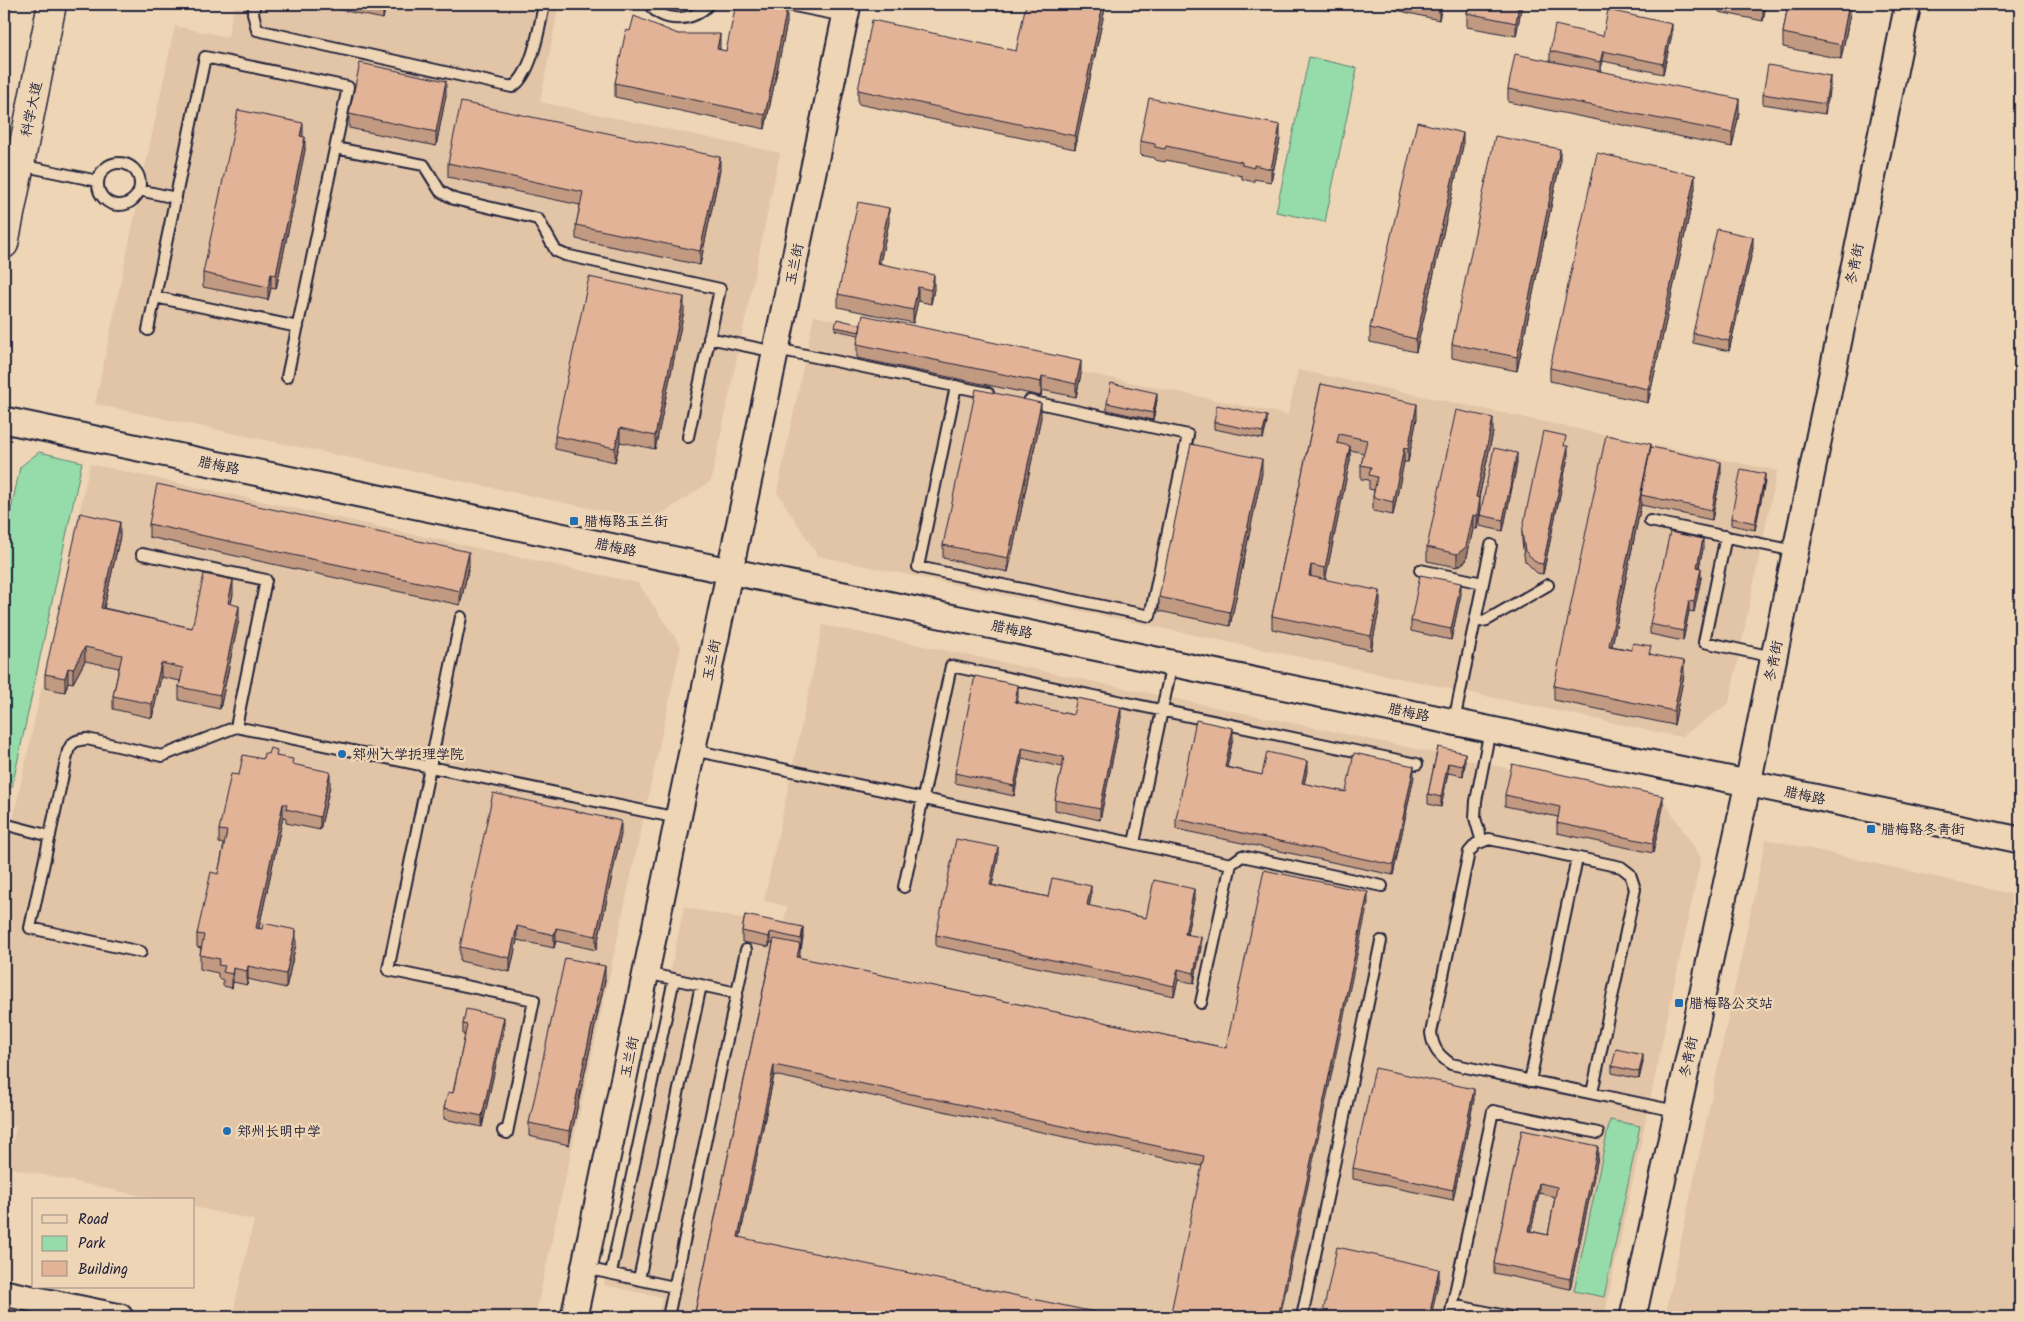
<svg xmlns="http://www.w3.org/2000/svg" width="2024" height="1321" font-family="Kalam,'LXGW WenKai TC',sans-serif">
<rect width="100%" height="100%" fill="#edd5b5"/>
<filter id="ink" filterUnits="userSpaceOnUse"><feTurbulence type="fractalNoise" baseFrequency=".02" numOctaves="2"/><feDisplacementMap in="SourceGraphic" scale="10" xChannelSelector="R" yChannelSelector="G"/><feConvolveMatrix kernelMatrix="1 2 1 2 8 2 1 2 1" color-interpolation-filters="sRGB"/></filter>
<g filter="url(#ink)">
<path fill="#e2c4a7" d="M234,4H559L540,102L780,153L711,481L651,521L95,404L175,26L228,37Z
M814,316L1288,415L1298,370L1777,471L1729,703L1681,737L818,556L777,492Z
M90,464L638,583L681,646L535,1317H273L234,1309L254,1220L194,1207V1200H160L7,1167L16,1127L4,1124V862Z
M823,625L1664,801L1701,858L1604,1317H658L662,1297L604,1285L684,907L783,928L787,906L764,901Z
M1766,839L2020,896V1317H1665Z"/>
<path fill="#95dcaa" stroke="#5c7f72" d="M1309,57L1357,68L1325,222L1276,212Z
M39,452L82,462L12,787L4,785V544L20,467Z
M1610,1120L1640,1126L1604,1297L1574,1291Z"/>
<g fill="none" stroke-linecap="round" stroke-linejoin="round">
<g stroke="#22223b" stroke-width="14">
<path id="service" d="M255,4L253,13L257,30L512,87C532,76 540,25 544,4
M649,4C664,24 693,22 709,4
M784,4L844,16
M335,148L424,165L440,191L454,199L538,219L556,251L565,255L720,289L688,437
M98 184a21 21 0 1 1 42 0a21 21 0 1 1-42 0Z
M20,165L98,181
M139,190L176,198
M155,297L298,327
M148,330L205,57L348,87L287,377
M709,338L775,352
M777,349L988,393
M956,386L918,567L1150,616L1188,435L1029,401
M1650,521L1795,551
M1726,536L1704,642L1773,657
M142,554L266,580L236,727
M1420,570L1483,583
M461,617L388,970L534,1000L507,1133L503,1131
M1475,622L1487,620L1548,585
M1454,721L1491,545
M693,750L1231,864L1201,1003
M4,824L50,836
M1482,842L1475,818L1476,801L1490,730
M1134,843L1172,663
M1231,864L1242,856L1382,886
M904,887L951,666L1417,764
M141,952L30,928L68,751C72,741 77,740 87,739L162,756L236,727L678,818
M646,973L737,993
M1530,1081L1577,858
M1592,1093L1635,889L1630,874L1621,867L1489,839L1476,844L1469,852L1431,1033C1433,1048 1438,1055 1451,1064L1676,1111
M585,1268L674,1287
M611,1273L674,979
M639,1279L701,985
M1452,1305L1511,1317
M668,1317L746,950
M1302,1317L1381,941
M1450,1317L1493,1111L1598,1133"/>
</g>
<g stroke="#22223b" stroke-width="29">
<path id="tertiary" d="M4,420L2020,840
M4,1293L120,1317
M574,1317L848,4
M1633,1317L1748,783L1908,4"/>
</g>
<g stroke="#22223b" stroke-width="31">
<path id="primary" d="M4,244L52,4"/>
</g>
<use href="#service" stroke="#edd5b5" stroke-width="10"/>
<use href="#tertiary" stroke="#edd5b5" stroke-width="25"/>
<use href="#primary" stroke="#edd5b5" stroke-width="28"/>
</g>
<path fill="#c29a82" stroke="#22223b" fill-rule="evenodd" d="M332,4H386L383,19L332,8Z
M1106,4L1075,149L858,104V90L1016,51Z
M1396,4H1442L1439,20L1396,10Z
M1469,4H1522L1516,36L1467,27V13Z
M1719,4H1766L1763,21L1719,12Z
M1788,4H1852L1841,59L1783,47V33Z
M787,22L765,129L615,97V83L630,31L678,34L720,48V50L726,51Z
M1672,34L1663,74L1603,61L1600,71L1739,113L1732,147L1508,102V89L1573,66L1550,61V51L1603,36Z
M1830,86L1825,114L1763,104V94Z
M446,95L436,146L349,128V114Z
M303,136L305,150L276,289L271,288L268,300L203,287V273Z
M1280,139L1271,182L1254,179V182L1242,179V176L1166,160L1165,162L1155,160V158L1140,155V141Z
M1463,146L1416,352L1370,342V328Z
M448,163L720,170L700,265L576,239V225L580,205L448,177Z
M1560,163L1517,371L1452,358V344Z
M1695,188L1648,403L1550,381V368Z
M889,222L880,263L934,289L931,304L918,301L913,323L838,307V294Z
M1753,248L1729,351L1693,343V333Z
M684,311L655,449L620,442L615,462L555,449V436Z
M835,327L1081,374L1076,397L1042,390L1041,396L857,358V344L859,335L835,330Z
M1321,384L1417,418L1408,462H1404L1393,515L1373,511V497L1374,490L1369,489V480L1361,479V465L1364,453L1350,450V460L1325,580L1380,605L1371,650L1272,629V616Z
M1157,400L1153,420L1107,410V403Z
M1041,417L1008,572L943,558V545Z
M1214,422L1267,423L1263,439L1214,429Z
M1493,432L1479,498L1480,512L1477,529H1473L1466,561L1457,567L1427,561V547Z
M1566,446L1568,457L1543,574L1537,573L1525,561L1522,542V532Z
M1651,447L1721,473L1712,520L1641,505L1612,646L1651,654L1684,675L1674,725L1554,700V686Z
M1517,463L1503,531L1480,526V515Z
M1262,473L1230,626L1159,611V597Z
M1765,481L1755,530L1731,525V518Z
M149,524L469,566L460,605L149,537Z
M120,536L104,608L192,628L233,594L231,604L239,619L220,709L179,700V687L180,681L161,677L152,718L113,709V696L119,668L85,661L73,683L68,682L65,692L45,688V674Z
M1703,549L1699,567L1701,578L1694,612L1689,611L1683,641L1650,634V624Z
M1461,594L1451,640L1411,631V621Z
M1018,696L1017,703L1073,715L1121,718L1100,820L1055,810V800L1062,767L1022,758L1014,796L955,783V773Z
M1233,738L1227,767L1262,775L1307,771L1304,784L1346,792L1414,776L1393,875L1176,829V819Z
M1438,747L1465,764L1463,776L1448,773L1441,807L1428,804V794Z
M277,756L293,764L330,786L320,830L286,823V818L283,817L259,928L296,944L286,988L248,979L247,985L233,982L232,988L223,986V980L218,978V973L200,969V955L201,948L197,947V934L218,874L224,844L219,843V830L239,775L263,759Z
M1505,795L1663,807L1653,853L1557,833V823L1558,817L1505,806Z
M621,834L596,950L556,941L554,948L517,940L510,972L460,961V947Z
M998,858L992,885L1048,897H1091L1089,906L1146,918L1194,899L1187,934L1201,947L1194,983L1178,980L1174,996L936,946V935Z
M1368,903L1201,1166L774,1075L740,1237L694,1317L773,943H770L769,947L742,942V931L745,915L803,937L801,949H800L799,958L1226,1048Z
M605,980L569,1145L529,1136V1123Z
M463,1024L504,1028L482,1127L444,1119V1108L453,1093L465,1035H463Z
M1643,1062L1639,1079L1612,1073V1066Z
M1474,1099L1453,1200L1353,1179V1168Z
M1522,1130L1598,1157L1570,1289L1494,1273V1263ZM1539,1193L1555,1197L1548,1235L1531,1231Z"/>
<path fill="#9e7d6a" stroke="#22223b" d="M383,4H386L383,19Z
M1103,4H1106L1075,149V136Z
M1440,4H1442L1439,20V6Z
M1519,4H1522L1516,36V23Z
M1763,4H1766L1763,21Z
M1849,4H1852L1841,59V45Z
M787,8V22L765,129V115Z
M1672,24V34L1663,74V64Z
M720,34V48L717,63V49Z
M1603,51V61L1600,72V62Z
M1830,76V86L1825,114V104Z
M446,81V95L436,146V132Z
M1739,99V113L1732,147V133Z
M303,123V137L300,136Z
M1280,125V139L1271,182V169Z
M1463,133V146L1416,352V339Z
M305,137V150L276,289V275Z
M1560,149V163L1517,371V357Z
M720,157V170L700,265V251Z
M1695,175V188L1648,403V389Z
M889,208V222L877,276V263Z
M1753,237V248L1729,351V341Z
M271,274V288L268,300V287Z
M934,275V289L931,304V290Z
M918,287V301L913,323V310Z
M684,297V311L655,449V436Z
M1081,361V374L1076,397V384Z
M1042,376V390L1041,396V382Z
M1157,393V400L1153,420V413Z
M1041,403V417L1008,572V558Z
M1417,404V418L1408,462V449Z
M1267,416V423L1263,439V432Z
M1493,418V432L1476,511V497Z
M620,428V442L615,462V448Z
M1651,444V458L1641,495V505L1609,659V646Z
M1350,446V460L1325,581V568Z
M1568,446V457L1543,574V564Z
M1404,448V462L1393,515V502Z
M1517,453V463L1503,531V520Z
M1262,459V473L1230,626V612Z
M1721,462V473L1712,520V510Z
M1765,474V481L1755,530V523Z
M1480,498V512L1477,529V516Z
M1473,515V529L1466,561L1457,567V554Z
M120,522V536L101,621V608Z
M1703,539V549L1697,577V567Z
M469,552V566L460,605V591Z
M1311,565V578L1309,576Z
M1701,568V578L1694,612V602Z
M233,580V594L228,617V603Z
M1461,583V594L1451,640V629Z
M1380,591V605L1371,650V636Z
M1689,601V611L1683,641V631Z
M239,606V619L220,709V695Z
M85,647V661L73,683V669Z
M1684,661V675L1674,725V711Z
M161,663V677L152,718V704Z
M68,668V682L65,692V678Z
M1018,685V696L1015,713V702Z
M1121,707V718L1100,820V809Z
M1233,728V738L1225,777V767Z
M1022,748V758L1014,796V786Z
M1465,753V764L1463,776V766Z
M1307,761V771L1302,793V783Z
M1448,763V773L1441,807V797Z
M1414,766V776L1393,875V865Z
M330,772V786L320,830V817Z
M1663,796V807L1653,853V843Z
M283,804V817L256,941V928Z
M621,821V834L596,950V936Z
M998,847V858L990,895V885Z
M1091,886V897L1087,916V905Z
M1194,889V899L1185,944V934Z
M1368,892V903L1280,1317H1278Z
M517,926V940L510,972V958Z
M803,927V937L801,949V939Z
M556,928V941L554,948V935Z
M296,930V944L286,988V974Z
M770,932V943L769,947V937Z
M1201,937V947L1194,983V973Z
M800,944V954L797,968V957Z
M248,966V979L247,985V971Z
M605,966V980L569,1145V1131Z
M233,968V982L232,988V974Z
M1178,969V980L1174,996V986Z
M504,1017V1028L482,1127V1116Z
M1643,1055V1062L1639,1079V1072Z
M774,1065V1075L738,1247V1237Z
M1474,1089V1099L1453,1200V1190Z
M1598,1146V1157L1570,1289V1279Z
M1539,1183V1193L1529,1241V1231Z
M1439,1269V1279L1431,1317H1429Z"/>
<path fill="#e2b397" stroke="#22223b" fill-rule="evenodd" d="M736,4H765L787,8L765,115L615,83L626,30L630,31L634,16L678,34H720L717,49L726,51Z
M1026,4H1103L1075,136L858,90L872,20L1016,51Z
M1428,4H1440L1439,6Z
M1469,4H1519L1516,23L1467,13Z
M1745,4H1763V7Z
M1788,4H1849L1841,45L1783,33Z
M1608,10L1672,24L1663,64L1603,51L1600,62L1550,51L1555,25L1603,36Z
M1515,54L1739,99L1732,133L1508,89Z
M360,63L446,81L436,132L349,114Z
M1768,65L1830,76L1825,104L1763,94Z
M1149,98L1280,125L1271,169L1254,165V168L1242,165V162L1166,146L1165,149L1155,147V144L1140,141Z
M461,102L720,157L700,251L576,225L583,192L448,163Z
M238,110L303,123L300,136L305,137L276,275L271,274L268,287L203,273Z
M1417,122L1463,133L1416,339L1370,328Z
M1495,136L1560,149L1517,357L1452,344Z
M1597,153L1695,175L1648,389L1550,368Z
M858,202L889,208L877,263L934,275L931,290L918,287L913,310L838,294Z
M1717,229L1753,237L1729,341L1693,333Z
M589,277L684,297L655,436L620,428L615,448L555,436Z
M863,315L1081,361L1076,384L1042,376L1041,382L857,344Z
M837,319L861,325L860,332L835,327Z
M1111,383L1157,393L1153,413L1107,403Z
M1321,384L1417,404L1408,449L1404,448L1393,502L1373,497L1377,477L1369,475L1371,467L1361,465L1367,440L1339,434L1337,443L1350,446L1325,568L1311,565L1309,576L1380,591L1371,636L1272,616Z
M976,389L1041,403L1008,558L943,545Z
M1217,405L1267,416L1263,432L1214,422Z
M1456,410L1493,418L1476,497L1480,498L1477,516L1473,515L1466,547L1457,554L1427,547Z
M1543,431L1566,436L1564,446H1568L1543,564L1537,563L1525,551L1522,532Z
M1606,435L1651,444L1609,646L1631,650L1633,643L1651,646L1649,654L1684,661L1674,711L1554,686Z
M1191,444L1262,459L1230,612L1159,597Z
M1651,447L1721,462L1712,510L1641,495Z
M1494,448L1517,453L1503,520L1480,515Z
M1741,469L1765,474L1755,523L1731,518Z
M157,484L469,552L460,591L149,524Z
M80,513L120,522L101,608L192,628L204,574L233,580L228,603L239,606L220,695L179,687L183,668L161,663L152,704L113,696L122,655L85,647L73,669L68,668L65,678L45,674Z
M1670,532L1703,539L1697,567L1701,568L1694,602L1689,601L1683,631L1650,624Z
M1420,575L1461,583L1451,629L1411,621Z
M975,676L1018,685L1015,702L1073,715L1077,698L1121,707L1100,809L1055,800L1064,757L1022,748L1014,786L955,773Z
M1196,720L1233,728L1225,767L1262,775L1267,752L1307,761L1302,783L1346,792L1354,753L1414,766L1393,865L1176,819Z
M1438,747L1465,753L1463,766L1448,763L1441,797L1428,794Z
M270,748L277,750L276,756L293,759L292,764L330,772L320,817L286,809L287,804H283L256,928L262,929L263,923L296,930L286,974L248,966L247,971L233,968L232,974L223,972L225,966L218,965L220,959L200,955L204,935L197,934L211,872L218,874L227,831L219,830L231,774L239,775L243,755L263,759L264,753L268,754Z
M1512,764L1663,796L1653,843L1557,823L1560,807L1505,795Z
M493,793L621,821L596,936L556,928L554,935L517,926L510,958L460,947Z
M956,839L998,847L990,885L1048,897L1052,878L1091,886L1087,905L1146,918L1154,880L1194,889L1185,934L1201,937L1194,973L1178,969L1174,986L936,935Z
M1264,870L1368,892L1278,1317H1170L1204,1156L774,1065L738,1237L1118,1317H694L774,939L800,944L797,957L1226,1048Z
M745,915L803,927L801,939L770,932L769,937L742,931Z
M565,958L605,966L569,1131L529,1123Z
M466,1009L504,1017L482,1116L444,1108L448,1092L453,1093L467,1025L463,1024Z
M1616,1049L1643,1055L1639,1072L1612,1066Z
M1375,1068L1474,1089L1453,1190L1353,1168Z
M1522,1130L1598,1146L1570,1279L1494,1263ZM1539,1183L1557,1187L1548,1235L1529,1231Z
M1337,1247L1439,1269L1429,1317H1322Z"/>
</g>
<g fill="#1f6fb2" stroke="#edd5b5" stroke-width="2">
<rect x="569" y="516" width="10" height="10" rx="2.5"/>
<circle cx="342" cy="754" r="5"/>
<rect x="1866" y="824" width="10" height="10" rx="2.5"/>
<rect x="1674" y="998" width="10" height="10" rx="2.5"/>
<circle cx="227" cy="1131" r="5"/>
</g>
<g text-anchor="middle" stroke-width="5" stroke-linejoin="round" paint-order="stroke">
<g font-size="14" fill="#22223b" stroke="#edd5b5">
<text transform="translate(31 109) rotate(-78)" y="5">科学大道</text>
<text transform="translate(794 264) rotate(-78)" y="5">玉兰街</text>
<text transform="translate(1854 264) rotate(-78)" y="5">冬青街</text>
<text transform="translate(219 465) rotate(12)" y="5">腊梅路</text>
<text transform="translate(616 547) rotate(12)" y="5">腊梅路</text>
<text transform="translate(1012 629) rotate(12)" y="5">腊梅路</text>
<text transform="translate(711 660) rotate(-78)" y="5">玉兰街</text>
<text transform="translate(1773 661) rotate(-78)" y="5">冬青街</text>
<text transform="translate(1409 712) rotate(12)" y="5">腊梅路</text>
<text transform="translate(1805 795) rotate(12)" y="5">腊梅路</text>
<text transform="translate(629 1057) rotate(-78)" y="5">玉兰街</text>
<text transform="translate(1688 1057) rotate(-78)" y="5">冬青街</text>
</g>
<g font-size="14" fill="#22223b" stroke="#edd5b5" text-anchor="start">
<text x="584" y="526">腊梅路玉兰街</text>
<text x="352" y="759">郑州大学护理学院</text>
<text x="1881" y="834">腊梅路冬青街</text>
<text x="1689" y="1008">腊梅路公交站</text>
<text x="237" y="1136">郑州长明中学</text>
</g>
</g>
<rect width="2024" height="1321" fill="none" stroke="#edd5b5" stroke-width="20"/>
<rect x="10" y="10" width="2004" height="1301" fill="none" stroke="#22223b" stroke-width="2" filter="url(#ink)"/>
<rect x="32" y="1198" width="162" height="90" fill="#edd5b5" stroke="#9c8d84"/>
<rect x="42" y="1215" width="25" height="8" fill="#edd5b5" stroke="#9c8d84"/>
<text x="78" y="1224" font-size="15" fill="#22223b">Road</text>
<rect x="42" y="1236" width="25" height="15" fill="#95dcaa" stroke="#9c8d84"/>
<text x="78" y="1248" font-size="15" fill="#22223b">Park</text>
<rect x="42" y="1261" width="25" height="15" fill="#e2b397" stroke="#9c8d84"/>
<text x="78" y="1274" font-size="15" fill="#22223b">Building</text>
</svg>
